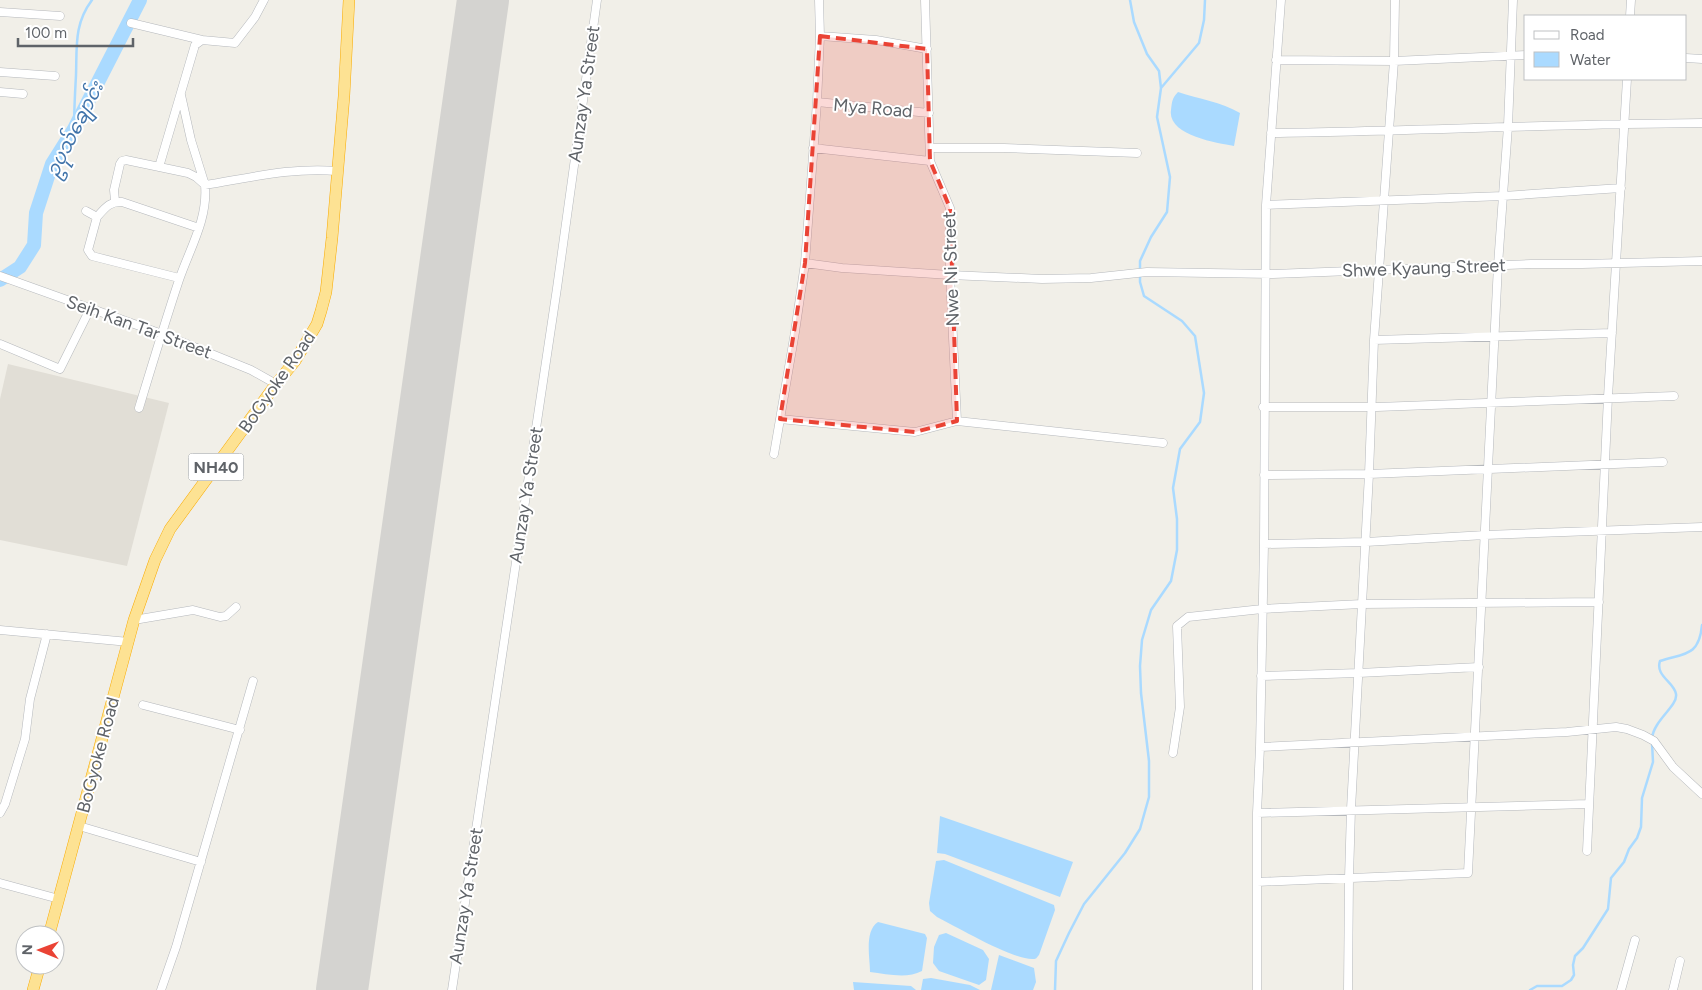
<svg xmlns="http://www.w3.org/2000/svg" width="1702" height="990" font-family="Figtree,'Noto Sans Myanmar',sans-serif">
<rect width="100%" height="100%" fill="#f1efe8"/>
<path fill="#e1ded6" d="M8,364L169,403L127,566L0,540V399Z"/>
<path fill="#aadaff" d="M1178,92C1199,99 1221,102 1240,113L1234,146C1216,143 1167,135 1171,110C1172,102 1172,98 1178,92Z
M940,816L1073,862L1060,897L945,854L937,853Z
M944,860L1054,905L1055,910L1039,955C1036,958 1037,959 1033,959C1013,960 957,927 937,917L930,911L929,903L936,861Z
M878,922L925,934L927,938L922,971C907,979 887,974 870,972C870,958 864,931 878,922Z
M946,933L983,950L989,959L986,980L979,985L939,971L933,963L934,947L939,935Z
M999,955L1034,968L1036,982L1033,990H991Z
M931,978L970,985L980,990H921L923,979Z
M853,982L911,986L916,990H854Z"/>
<g fill="none" stroke-linecap="round" stroke-linejoin="round">
<path stroke="#aadaff" stroke-width="2.5" d="M1130,0L1134,22L1147,54L1159,71L1161,88
M74,129C74,111 75,93 76,75C77,46 74,24 92,0
M1652,738C1654,720 1678,706 1676,694C1674,682 1655,676 1660,661C1684,653 1699,657 1702,625
M1055,990L1056,961L1069,933L1084,904L1125,853L1140,829L1149,797V761L1141,693L1140,666L1142,640L1151,610L1171,581L1177,550V519L1173,488L1180,449L1200,422L1204,393L1195,336L1182,321L1144,296L1140,282V261L1151,237L1167,212L1170,177L1157,117L1161,88L1199,43L1204,20L1205,0
M1530,990L1537,986H1562L1571,980L1574,975L1573,965L1575,956L1583,948L1608,909L1611,878L1624,862L1629,849L1637,838L1641,827L1642,798L1653,762L1652,743"/>
<path stroke="#aadaff" stroke-width="14" d="M0,280L20,267L34,245L36,213L52,164L74,129L140,0"/>
<path stroke="#d4d3d0" stroke-width="52" d="M342,990L483,0"/>
<g stroke="#b5b8bc" stroke-width="9">
<path id="minor" d="M925,0L930,161L950,208V275L957,421
M1281,0L1266,205L1264,544L1260,747L1567,732L1616,727L1627,729L1643,735L1654,741L1673,767L1702,794
M0,12L60,16
M1630,16L1631,0
M131,23L202,40
M820,36L876,40L927,49
M1686,58L1702,59
M1276,60L1394,61L1526,55
M0,72L55,76
M0,92L23,94
M181,95L191,140L205,185C249,178 292,167 337,171
M817,102L929,113
M1271,133C1415,131 1558,124 1702,123
M813,148L930,161
M931,148H1004L1137,153
M159,167L195,45L202,40L235,43L255,17L264,0
M115,201L114,190L120,164L122,161L126,160L188,173L196,177L205,185C208,219 190,248 179,280C165,322 152,365 139,408
M1266,205L1503,196L1621,188
M86,211L97,217C105,208 110,201 122,202L199,228
M97,217L88,250L92,256L179,278
M805,263L842,268L950,275L1042,279L1091,278L1147,272L1273,274L1531,264H1582L1702,261
M0,276L162,334L251,370L276,384
M1374,340L1612,333
M0,344L60,369L90,309
M1263,407H1377L1674,396
M780,419L915,432L957,421L1163,443
M774,454L795,332L805,263L817,102L820,36L819,0
M1264,475L1369,474L1663,462
M1264,544L1366,542L1485,535L1702,527
M134,620L193,610L220,617L226,616L236,607
M0,630L129,642
M1261,676L1359,673L1479,667
M143,705L240,730
M1173,753L1180,707L1177,626L1188,617L1262,609L1362,604L1599,602
M0,813L5,804L25,739L30,699L47,634
M1257,813L1589,804
M79,826L201,862
M1587,851L1608,397L1627,79
M1257,882L1468,873L1498,265L1508,126L1513,0
M0,883L59,899
M161,990L176,947L253,681
M452,990L557,288L597,0
M1257,990V813L1260,747
M1348,990L1349,878L1351,809L1369,474L1374,340L1394,61L1395,0
M1621,990L1635,940
M1673,990L1680,961"/>
</g>
<g stroke="#f9ab00" stroke-width="12">
<path id="highway" d="M49,935L134,620L155,560L170,529L276,384L295,361L317,324L321,311L326,292L332,238L344,96L349,0
M33,990L40,965"/>
</g>
<use href="#minor" stroke="#fff" stroke-width="8"/>
<use href="#highway" stroke="#fde293" stroke-width="11"/>
</g>
<path fill="#ea4335" fill-opacity="0.2" stroke="#ea4335" stroke-width="4" stroke-dasharray="10 6" stroke-linejoin="round" d="M820,36L927,49L930,161L950,208L957,421L915,432L780,419L805,263Z"/>
<g text-anchor="middle" stroke-width="4" stroke-linejoin="round" paint-order="stroke">
<rect fill="#fff" stroke="#8f9295" stroke-width="1" x="188.5" y="453.5" width="55" height="27" rx="4"/>
<g font-size="16" font-weight="bold" fill="#5f6368">
<text x="216" y="473">NH40</text>
</g>
<g font-size="18" fill="#5f6368" stroke="#fff">
<text transform="translate(584 94) rotate(-82)" y="6">Aunzay Ya Street</text>
<text transform="translate(873 108) rotate(5)" y="6">Mya Road</text>
<text transform="translate(1424 268) rotate(-2)" y="6">Shwe Kyaung Street</text>
<text transform="translate(951 269) rotate(-92)" y="6">Nwe Ni Street</text>
<text transform="translate(139 327) rotate(20)" y="6">Seih Kan Tar Street</text>
<text transform="translate(277 382) rotate(-55)" y="6">BoGyoke Road</text>
<text transform="translate(526 495) rotate(-81)" y="6">Aunzay Ya Street</text>
<text transform="translate(98 755) rotate(-75)" y="6">BoGyoke Road</text>
<text transform="translate(466 896) rotate(-81)" y="6">Aunzay Ya Street</text>
</g>
<g font-size="19" font-style="italic" fill="#4174aa" stroke="#fff">
<text transform="translate(74 129) rotate(-63)" y="7">ဥပုသ်ချောင်း</text>
</g>
</g>
<rect x="1524" y="15" width="162" height="65" fill="#ffffff" stroke="#bfc1c3"/>
<rect x="1534" y="31" width="25" height="8" fill="#ffffff" stroke="#bfc1c3"/>
<text x="1570" y="40" font-size="15" fill="#5f6368">Road</text>
<rect x="1534" y="52" width="25" height="15" fill="#aadaff" stroke="#bfc1c3"/>
<text x="1570" y="65" font-size="15" fill="#5f6368">Water</text>
<g transform="translate(40 950) rotate(271)"><circle r="24" fill="#ffffff" stroke="#bfc1c3"/>
<path d="M0-4L9 19L0 12L-9 19Z" fill="#ea4335"/>
<text y="-8" font-size="14" font-weight="bold" text-anchor="middle" fill="#5f6368">N</text>
</g>
<path d="M18 38v8h115v-8" fill="none" stroke="#5f6368" stroke-width="2.5"/>
<text x="25" y="38" font-size="15" fill="#5f6368" stroke="#ffffff" stroke-width="4" paint-order="stroke">100 m</text>
</svg>
